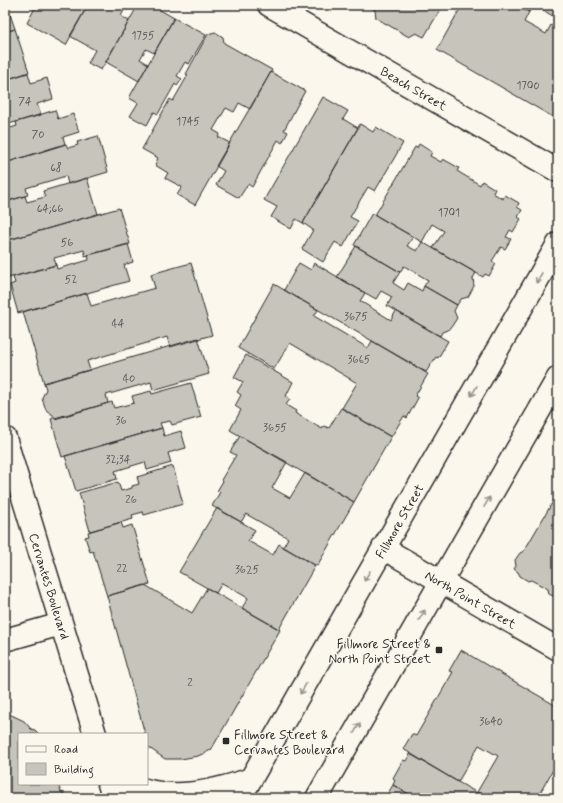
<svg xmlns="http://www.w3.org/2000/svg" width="563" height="803" font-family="Mynerve,sans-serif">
<rect width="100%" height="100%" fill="#fbf7ec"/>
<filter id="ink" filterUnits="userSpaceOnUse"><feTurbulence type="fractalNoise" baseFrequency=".025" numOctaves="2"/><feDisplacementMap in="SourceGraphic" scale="8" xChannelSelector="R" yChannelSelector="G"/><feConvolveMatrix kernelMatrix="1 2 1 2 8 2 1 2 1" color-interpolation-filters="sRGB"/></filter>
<g filter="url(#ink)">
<path fill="#c7c4bc" stroke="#2b2b2b" d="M5,5H7L15,29L5,32Z
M46,5H84L81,10L84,12L66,45L27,23L36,6L44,10Z
M88,5H127L121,16L129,21L101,70L88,63L95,50L70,36Z
M138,5H156L155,7L174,18L154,53L146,49L140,59L148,64L139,81L106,62Z
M367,5H443L424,37L416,33L409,37L376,18L375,10Z
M462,5H516L529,12L524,22L546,34L551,25L558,29V120L437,50Z
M516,5H533L529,12Z
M534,5H558V19Z
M174,18L206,35L189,64L185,62L177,76L182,79L177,86L175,84L158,114L154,112L147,125L130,116L138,103L129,98Z
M15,29L29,72L5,80V32Z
M215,32L223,37L224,43L272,70L250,109L239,103L234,112L226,108L213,130L220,134L218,137L230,143L195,205L177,195L182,187L165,178L168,173L155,165L158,158L142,149L170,99L173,101L188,75L186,74L208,34Z
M271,72L305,91L284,130L288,132L282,143L278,140L252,187L248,184L239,198L216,185L224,171L216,166Z
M28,73L31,83L47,78L53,99L37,104L41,115L5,125V80Z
M323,97L348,111L343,119L358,128L303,223L296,219L291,229L271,217L277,207L264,200Z
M55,110L58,119L73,114L79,132L63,137L65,144L5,163V125L7,129L17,126L16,122Z
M360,124L373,132L376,127L403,143L375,191L368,187L350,217L358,221L343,247L335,242L323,262L302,249L313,230L303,223Z
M98,136L108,172L68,184L66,176L26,188L28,195L5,202V163L66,144L68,148L78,145L77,142Z
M419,144L432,152L430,156L441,162L443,159L459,168L457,171L480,185L482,181L495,189L493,193L503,199L505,195L519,203L517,207L522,210L518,217L521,219L513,232L510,230L506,237L511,239L505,249L501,247L492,261L496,264L489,276L485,274L483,277L433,248L444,231L432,224L422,242L375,215L415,147L417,148Z
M87,178L98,214L5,241V202L25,196L27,202L45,197L43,191Z
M119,208L130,244L85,256L84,250L54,258L56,265L8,278L5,266V241Z
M372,213L413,237L407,246L417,251L422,242L476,273L473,278L474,286L468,297L461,299L457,305L424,286L428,280L404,266L400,272L354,245Z
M128,244L133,262L124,265L129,281L18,313L10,285L15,283L13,277L56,265L57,269L89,260L88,255Z
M356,246L400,272L393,283L404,290L408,283L422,291L424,286L457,305L454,311L457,318L450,329L442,332L440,336L387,306L392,297L381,291L376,299L337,277Z
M191,263L212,335L170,347L167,337L87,361L90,370L44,383L23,312L87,293L91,306L155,288L151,274Z
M299,263L311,270L314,263L365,293L360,301L391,320L396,311L448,341L438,358L436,357L426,372L284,290Z
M274,284L318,310L314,316L368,348L372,341L428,374L415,396L418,398L407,418L404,416L391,437L342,408L357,383L290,343L274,369L238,348Z
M198,338L209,374L153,390L151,382L106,395L108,403L55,419L53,415L46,410L42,398L46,389L44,383Z
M246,355L293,382L286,396L290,399L286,405L296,411L295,413L322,429L324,426L329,428L341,408L391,437L354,502L230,430L241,410L235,406L241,395L237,392L243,382L234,377Z
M191,383L201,417L172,425L170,421L160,423L162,428L62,457L51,419L112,402L114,408L134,403L132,396L151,391L152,394Z
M162,428L164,436L181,431L186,448L168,453L171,463L147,470L145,462L115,471L117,479L76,491L65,456Z
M240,436L287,462L272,488L290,498L305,473L354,502L317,566L283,547L288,538L246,514L241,522L212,506L220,492L217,491L223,481L221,480L236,455L230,452Z
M173,466L183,504L144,515L143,512L132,515L133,519L90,531L79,493L118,482L121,491L132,488V486L139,484L137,477Z
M558,493V598H557L549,594L548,589L531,580L528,581L520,576L518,572L514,569L516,566L515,560L520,553L524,551Z
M217,508L255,530L248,541L273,555L279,544L315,566L279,629L242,608L248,598L222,583L216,593L179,572Z
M121,522L123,528L132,525L150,584L107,596L93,551L90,552L85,537L89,536L88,532Z
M145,585L192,613L207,588L280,630L211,750L198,756L181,759H165L148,747L147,734H145L107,596Z
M461,650L558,707V761L537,798H486L477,792L498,756L479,745L458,782L403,749L412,734L416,736L453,672L449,671Z
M5,712L24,721L31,729L35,730L39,734H19V784H58L61,792L65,795L66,798H5Z
M410,754L458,782L486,798H416L393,785L395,780L393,778L403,760L406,761Z
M393,785L416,798H385Z"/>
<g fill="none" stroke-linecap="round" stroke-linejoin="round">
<g stroke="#2b2b2b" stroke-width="25">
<path id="minor" d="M269,5L558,171
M5,438L95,734
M383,548L558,649
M5,640L61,624
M109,784L114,798
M129,784C169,803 212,792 251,779
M240,798L558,244
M317,798L558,378"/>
</g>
<use href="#minor" stroke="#fbf7ec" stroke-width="22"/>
</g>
<defs><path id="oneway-shaft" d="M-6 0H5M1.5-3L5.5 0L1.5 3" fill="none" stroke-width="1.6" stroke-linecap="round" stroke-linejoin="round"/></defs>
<g stroke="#93918c">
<use href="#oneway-shaft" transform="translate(539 278) rotate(120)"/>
<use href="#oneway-shaft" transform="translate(474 391) rotate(120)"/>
<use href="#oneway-shaft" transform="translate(487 502) rotate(-60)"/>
<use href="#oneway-shaft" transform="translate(367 576) rotate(120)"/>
<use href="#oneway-shaft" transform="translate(422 615) rotate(-60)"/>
<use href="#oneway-shaft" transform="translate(303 689) rotate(120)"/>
<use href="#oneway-shaft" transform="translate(357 728) rotate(-60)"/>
</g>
</g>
<g fill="#2b2b2b" stroke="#fbf7ec" stroke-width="1.5">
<rect x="435" y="646" width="8" height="8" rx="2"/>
<rect x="222" y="737" width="8" height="8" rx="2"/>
</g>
<g text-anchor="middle" stroke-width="3" stroke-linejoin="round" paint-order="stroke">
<g font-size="11" fill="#52514f">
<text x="143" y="39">1755</text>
<text x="528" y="89">1700</text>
<text x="25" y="105">74</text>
<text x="188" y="125">1745</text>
<text x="38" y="138">70</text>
<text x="56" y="171">68</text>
<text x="50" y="212">64;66</text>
<text x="449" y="216">1701</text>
<text x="67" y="246">56</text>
<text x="71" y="283">52</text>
<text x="356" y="320">3675</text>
<text x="118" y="327">44</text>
<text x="359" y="363">3665</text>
<text x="129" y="382">40</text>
<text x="121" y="424">36</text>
<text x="275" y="431">3655</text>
<text x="118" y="463">32;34</text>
<text x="131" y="503">26</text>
<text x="122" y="572">22</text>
<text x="247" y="573">3625</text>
<text x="190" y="686">2</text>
<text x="491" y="725">3640</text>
</g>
<g font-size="13" fill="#2b2b2b" stroke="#fbf7ec">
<text transform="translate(414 88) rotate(30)" y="5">Beach Street</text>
<text transform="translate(399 521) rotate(-60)" y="5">Fillmore Street</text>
<text transform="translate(50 586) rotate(73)" y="5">Cervantes Boulevard</text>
<text transform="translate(471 599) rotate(30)" y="5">North Point Street</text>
</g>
<g font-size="13" fill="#2b2b2b" stroke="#fbf7ec" text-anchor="end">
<text x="431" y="648">Fillmore Street &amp;<tspan x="431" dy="15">North Point Street</tspan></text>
<text x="234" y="739" text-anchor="start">Fillmore Street &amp;<tspan x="234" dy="15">Cervantes Boulevard</tspan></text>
</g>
</g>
<rect width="563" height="803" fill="none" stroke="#fbf7ec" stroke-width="20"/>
<rect x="10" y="10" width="543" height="783" fill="none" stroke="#2b2b2b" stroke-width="1.5" filter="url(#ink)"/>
<rect x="18" y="733" width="130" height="52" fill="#fbf7ec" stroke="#a8a59f"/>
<rect x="26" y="746" width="20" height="6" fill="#fbf7ec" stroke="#a8a59f"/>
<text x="54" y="753" font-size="12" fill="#2b2b2b">Road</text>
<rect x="26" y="763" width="20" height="12" fill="#c7c4bc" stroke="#a8a59f"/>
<text x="54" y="773" font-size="12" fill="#2b2b2b">Building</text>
</svg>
